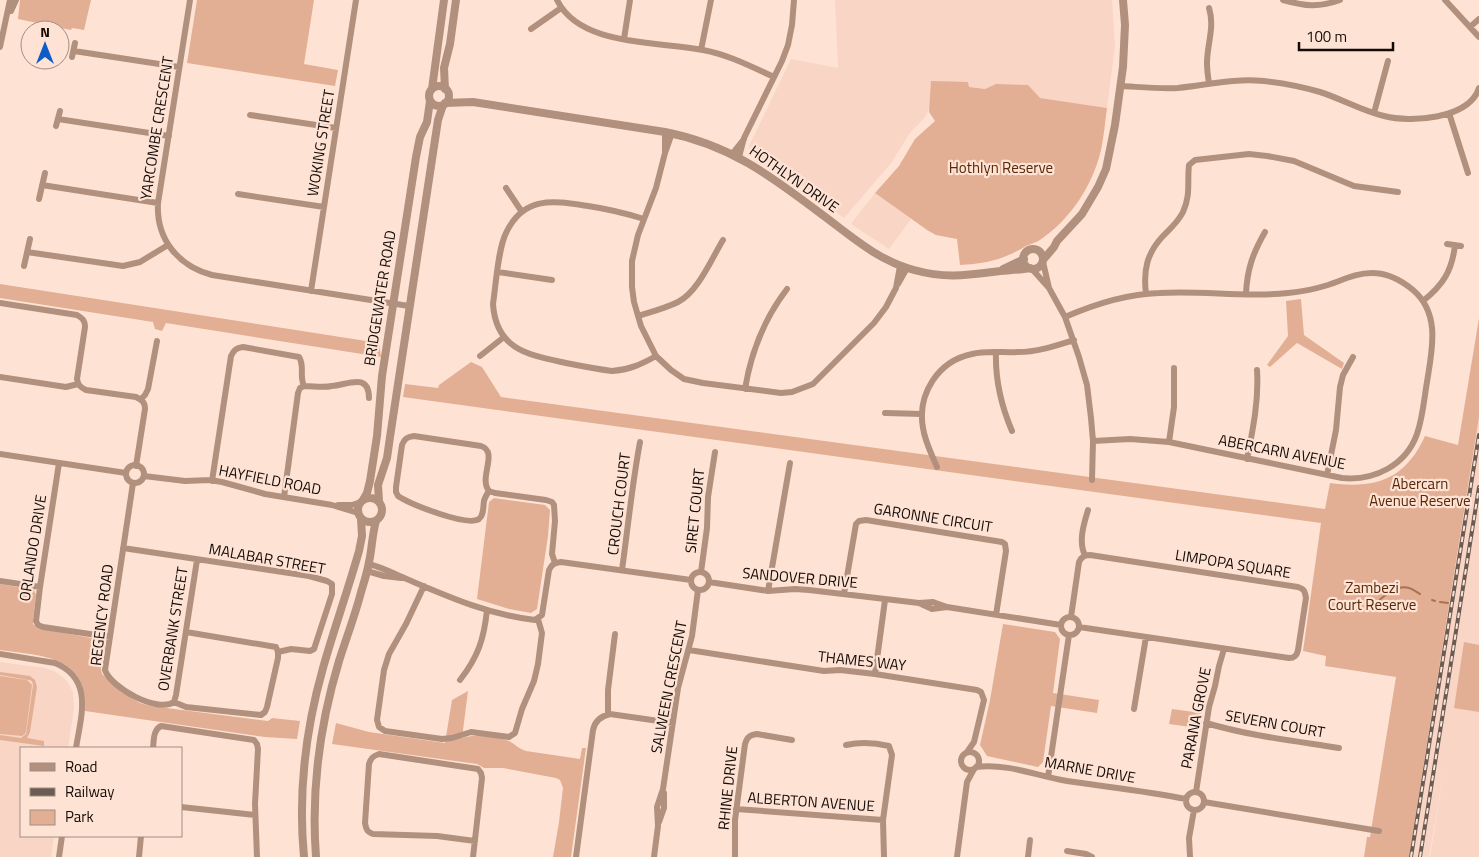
<svg xmlns="http://www.w3.org/2000/svg" width="1479" height="857" font-family="'Titillium Web',sans-serif">
<rect width="100%" height="100%" fill="#fee3d5"/>
<path fill="#f8d5c4" d="M835,0H1112L1115,46L1107,108L1040,98L996,84L985,89L969,87L968,82L929,109L926,116L909,134L892,162L844,218L796,181L751,152L749,146L791,59L838,68Z
M875,193L911,219L889,249L851,224Z
M1479,417V857H1430L1446,758L1429,857H1409Z
M0,662L45,668L56,672L67,681L73,692L74,708L68,748H21V836H54L51,857H0Z"/>
<path fill="#e2af94" d="M20,0H91L84,30L72,28L71,30L18,19Z
M197,0H314L304,64L338,70L335,86L187,63Z
M931,81L968,82L969,87L985,89L996,84L1028,85L1040,98L1107,108C1105,122 1104,136 1101,150C1093,185 1070,220 1040,240C1035,243 1030,244 1026,246C1005,259 985,264 960,265L957,239L936,235L927,230L875,193L899,166L915,139L935,121L929,112Z
M0,284L379,343L381,357L166,323L162,331L155,329L153,322L0,298Z
M1301,299L1304,335L1344,363L1342,369L1297,343L1270,367L1267,365L1288,336L1286,301Z
M1479,318V417L1409,857H1364L1367,837H1370L1396,677L1325,666L1326,656L1303,651L1321,523L403,397L405,384L438,388L439,385L471,362L482,367L501,397L1325,509L1330,483C1375,489 1405,480 1425,436L1458,445Z
M494,498L545,505L550,510L548,536L537,609L531,613L509,609L477,599L489,502Z
M0,584L34,590L36,595L33,620V624L37,628L102,640L105,645L101,669L102,674L121,692L140,703L151,706L268,721L272,718L300,721L297,739L265,737L85,711C89,655 41,656 0,650Z
M1003,624L1055,632L1060,639L1053,693L1099,700L1097,713L1051,706L1043,762L1038,767L987,756L980,745L990,700Z
M1464,642L1479,645V712L1454,708Z
M0,672L30,676L35,680L37,687L30,732L27,738L44,741V746L0,740V735L21,738L26,734L33,685L32,681L29,680L0,675Z
M0,676L27,680L32,685L26,731L25,734L22,736L0,734Z
M468,691L462,738C473,734 498,737 509,741C515,744 519,749 526,751L580,759L582,748H586L571,857H553L559,822L563,788L560,780L556,778L503,768H484L477,764L332,744L336,723L369,732L445,743L452,700Z
M1172,709L1201,713L1198,728L1169,724Z"/>
<g fill="none" stroke-linecap="round" stroke-linejoin="round">
<path stroke="#aa7253" stroke-width="2" d="M1432,600L1435,601
M1440,602L1448,603
M1372,606C1382,598 1395,584 1409,588C1413,589 1416,592 1420,594"/>
<path stroke="#b2907e" stroke-width="6" d="M190,0L158,203C156,239 178,266 212,275L409,306
M557,0C580,47 658,41 703,50C729,55 750,66 774,77
M1283,0C1305,6 1318,8 1340,0
M1445,0L1479,37
M1209,8C1215,27 1207,44 1207,63C1207,70 1208,77 1209,83
M11,11L16,0
M1470,27L1479,19
M531,29L561,8
M624,39L630,0
M0,47L10,0
M701,50L711,0
M74,51L179,67
M72,57L75,43
M1121,86C1140,87 1159,89 1178,88C1208,85 1233,78 1264,81C1283,83 1303,87 1320,92C1342,99 1362,111 1384,116C1411,123 1469,119 1479,88
M1374,113L1388,61
M1449,113L1468,173
M250,115L336,128
M58,119L169,136
M56,126L60,111
M672,133L665,153L656,188L638,235L632,261V287L634,302L641,326L656,356L671,370L684,379L703,383L781,393L792,392L813,384L874,323L886,307L896,288L900,266
M665,151V132
M732,154L744,139
M739,157L744,138L782,61L788,45L792,25L794,0
M42,185L158,203
M506,188L522,212
M238,194L324,207
M39,199L45,173
M644,219C625,213 608,209 588,206C554,201 524,195 506,233C498,249 496,284 493,304C496,350 529,355 566,363C581,366 597,369 612,371C629,370 642,364 656,356
M1447,244L1461,246
M27,252L123,266L140,262L168,245
M1043,262L1049,288
M24,266L30,239
M1032,269L1049,288L1065,317L1079,357L1087,385L1091,418L1093,441L1092,480
M498,272L552,280
M898,284L907,268
M311,291L356,0
M1146,294C1143,270 1147,253 1163,236C1171,228 1178,222 1183,212C1191,194 1187,183 1189,165L1195,160L1249,154L1267,156L1294,161L1354,186L1398,192
M1246,294C1247,269 1253,253 1265,232
M1423,301C1443,285 1452,271 1455,245
M0,303L77,315C82,318 85,320 85,327L77,379C78,385 80,387 86,390L136,397C142,400 145,402 145,409L136,466
M638,316C651,312 666,308 678,302C698,292 712,258 723,240
M1065,317C1095,304 1126,294 1159,293C1202,290 1246,298 1288,293C1301,292 1315,289 1328,285C1343,280 1356,273 1372,273C1387,273 1401,280 1413,290C1441,314 1432,350 1427,382C1424,399 1423,417 1417,434C1406,465 1375,481 1342,478L1169,442L1130,439L1093,441
M996,352C995,381 1001,405 1012,431
M480,356L504,337
M0,377L66,387L78,384
M745,389C751,352 764,319 787,289
M141,399L145,395L148,389L157,341
M885,413L922,414
M414,436L481,446C499,452 478,478 489,491C487,494 485,497 484,501C483,507 484,515 479,519C467,527 410,504 398,496L396,492V487L402,445C404,439 407,437 414,436Z
M1169,442L1174,407V368
M0,454L126,473
M1247,459C1253,429 1259,400 1257,370
M59,463L40,587L36,621L38,625L43,627L110,637
M126 474a9 9 0 1 1 18 0a9 9 0 1 1-18 0Z
M937,467C932,455 925,442 923,428C917,394 938,361 972,354C987,350 1003,353 1018,352C1037,352 1055,346 1074,340
M1327,475L1336,430L1340,387L1343,375L1353,357
M144,476L185,481L210,480L222,482L265,494L332,505L358,513
M212,481L231,356C234,350 236,348 243,347L299,357C305,366 299,376 304,386
M133,483L105,670C111,688 157,713 174,702
M489,491L495,493L546,500L552,502L554,505L555,521L552,554L555,563
M284,497L298,393L300,388L304,386C314,386 323,388 332,386C347,385 369,372 369,398
M338,505H352L361,502
M123,548L309,576L327,581L332,584V594L314,649L310,651L291,649L278,652
M1085,555C1078,542 1084,523 1088,510
M369,564C384,568 394,574 409,580C449,597 490,615 535,620L542,615L549,570C552,564 554,563 561,562L691,580
M622,570C628,527 632,485 640,442
M367,571L384,576L401,578
M701,572L707,528L708,497L715,452
M691 581a9 9 0 1 1 18 0a9 9 0 1 1-18 0Z
M0,581L40,587
M709,582L768,591L795,589L809,590L919,603L933,602L947,607
M424,586L406,624L389,654L384,670L377,720L379,727L385,731L442,739L452,738L471,732L509,737L515,733L522,709L534,681L538,664L542,633L538,619
M768,591L790,463
M844,594L856,524L859,521L866,520L1002,542L1005,544L1006,551L996,615
M919,603L932,609L947,607L1061,625
M1071,617L1079,562C1081,557 1084,555 1090,555L1298,587C1304,589 1305,591 1306,598L1298,650C1297,656 1294,658 1289,658L1079,627
M1061 626a9 9 0 1 1 18 0a9 9 0 1 1-18 0Z
M689,650L824,671L840,670L875,674L977,690L981,692L984,700L974,742L967,752
M0,654L55,663C94,679 81,716 76,748
M875,674L885,600
M460,680C478,657 484,639 487,610
M174,702L186,707L261,715L265,712L267,707L278,658V652L276,647L186,632
M174,702L176,695L197,560
M1134,709L1146,637
M608,714V690L615,634
M1206,723C1250,736 1295,741 1339,748
M846,745C860,742 876,743 889,746L892,755L883,820L884,857
M153,748C154,740 153,730 161,726L254,740L257,744L258,749L255,804L257,857
M961 761a9 9 0 1 1 18 0a9 9 0 1 1-18 0Z
M976,767C1008,763 1037,776 1067,781C1107,787 1147,791 1186,799
M1048,777L1069,635
M1196,792L1209,707L1215,686L1219,666L1224,649
M1186 801a9 9 0 1 1 18 0a9 9 0 1 1-18 0Z
M1204,802L1379,831
M181,807L255,815
M736,809L883,820
M659,822L664,808V793
M1067,851L1086,854L1092,857
M59,857L62,836
M139,857L141,836
M473,857L482,778L481,773L478,769L379,754C373,756 371,758 369,764L365,823C366,829 367,832 373,834L437,836L475,841
M576,857L593,730C595,721 601,716 610,714L673,723
M654,857L658,826L657,807L663,789L678,688L692,636L698,590
M735,857V820L745,744C747,737 750,735 757,734L792,740
M957,857L967,782L974,769
M1028,857L1030,840
M1190,857L1189,838L1194,810"/>
<path stroke="#b2907e" stroke-width="8" d="M429 96a10 10 0 1 1 20 0a10 10 0 1 1-20 0Z
M432,89L444,0
M445,89L444,68L450,44L456,0
M445,103L473,102L665,132C731,145 771,176 824,216C852,237 879,261 914,270C946,279 968,275 1000,271C1010,270 1020,270 1030,268
M1023 259a10 10 0 1 1 20 0a10 10 0 1 1-20 0Z
M1043,260L1054,247L1057,241L1082,214L1098,187L1106,169L1115,125L1123,67L1125,25L1123,0
M1003,269L1024,259
M358 510a12 12 0 1 1 24 0a12 12 0 1 1-24 0Z
M363,500L367,493L370,481L377,436L382,376L416,157L420,137L427,122L430,101
M379,501L378,485L387,458L390,437L438,120L443,105
M304,857C298,794 306,728 323,668C334,629 348,590 359,551L362,536L361,519
M316,857C311,791 320,724 339,661C346,639 354,618 360,596C363,585 367,574 369,562C372,549 372,535 376,521"/>
<g stroke="#6a5b53" stroke-width="4">
<path id="rail" d="M1411,857L1479,435
M1420,857L1479,487"/>
</g>
<use href="#rail" stroke="#fee3d5" stroke-width="2" stroke-dasharray="5.5" stroke-linecap="butt"/>
</g>
<g text-anchor="middle" stroke-width="4.5" stroke-linejoin="round" paint-order="stroke">
<g font-size="15" fill="#140b07" stroke="#fee3d5">
<text transform="translate(157 128) rotate(-81)" y="5">YARCOMBE CRESCENT</text>
<text transform="translate(321 143) rotate(-81)" y="5">WOKING STREET</text>
<text transform="translate(794 179) rotate(35)" y="5">HOTHLYN DRIVE</text>
<text transform="translate(380 298) rotate(-81)" y="5">BRIDGEWATER ROAD</text>
<text transform="translate(1282 452) rotate(11)" y="5">ABERCARN AVENUE</text>
<text transform="translate(270 480) rotate(11)" y="5">HAYFIELD ROAD</text>
<text transform="translate(619 504) rotate(-83)" y="5">CROUCH COURT</text>
<text transform="translate(695 511) rotate(-84)" y="5">SIRET COURT</text>
<text transform="translate(933 518) rotate(9)" y="5">GARONNE CIRCUIT</text>
<text transform="translate(33 548) rotate(-81)" y="5">ORLANDO DRIVE</text>
<text transform="translate(267 559) rotate(10)" y="5">MALABAR STREET</text>
<text transform="translate(1233 564) rotate(9)" y="5">LIMPOPA SQUARE</text>
<text transform="translate(800 578) rotate(5)" y="5">SANDOVER DRIVE</text>
<text transform="translate(102 615) rotate(-83)" y="5">REGENCY ROAD</text>
<text transform="translate(173 629) rotate(-81)" y="5">OVERBANK STREET</text>
<text transform="translate(862 661) rotate(6)" y="5">THAMES WAY</text>
<text transform="translate(669 687) rotate(-79)" y="5">SALWEEN CRESCENT</text>
<text transform="translate(1196 718) rotate(-79)" y="5">PARANA GROVE</text>
<text transform="translate(1275 724) rotate(10)" y="5">SEVERN COURT</text>
<text transform="translate(1090 770) rotate(10)" y="5">MARNE DRIVE</text>
<text transform="translate(728 788) rotate(-84)" y="5">RHINE DRIVE</text>
<text transform="translate(811 802) rotate(4)" y="5">ALBERTON AVENUE</text>
</g>
<g font-size="15" fill="#572707" stroke="#fee3d5">
<text x="1001" y="173">Hothlyn Reserve</text>
<text x="1420" y="489">Abercarn<tspan x="1420" dy="17">Avenue Reserve</tspan></text>
<text x="1372" y="593">Zambezi<tspan x="1372" dy="17">Court Reserve</tspan></text>
</g>
</g>
<rect x="20" y="747" width="162" height="90" fill="#fee3d5" stroke="#a08d83"/>
<rect x="30" y="763" width="25" height="8" fill="#b2907e" stroke="#a08d83"/>
<text x="65" y="772" font-size="15" fill="#140b07">Road</text>
<rect x="30" y="788" width="25" height="8" fill="#6a5b53" stroke="#a08d83"/>
<text x="65" y="797" font-size="15" fill="#140b07">Railway</text>
<rect x="30" y="810" width="25" height="15" fill="#e2af94" stroke="#a08d83"/>
<text x="65" y="822" font-size="15" fill="#140b07">Park</text>
<g transform="translate(45 45)"><circle r="24" fill="#fee3d5" stroke="#a08d83"/>
<path d="M0-4L9 19L0 12L-9 19Z" fill="#0f5cc6"/>
<text y="-8" font-size="14" font-weight="bold" text-anchor="middle" fill="#140b07">N</text>
</g>
<path d="M1299 42v8h94v-8" fill="none" stroke="#140b07" stroke-width="2.5"/>
<text x="1306" y="42" font-size="15" fill="#140b07" stroke="#fee3d5" stroke-width="4" paint-order="stroke">100 m</text>
</svg>
